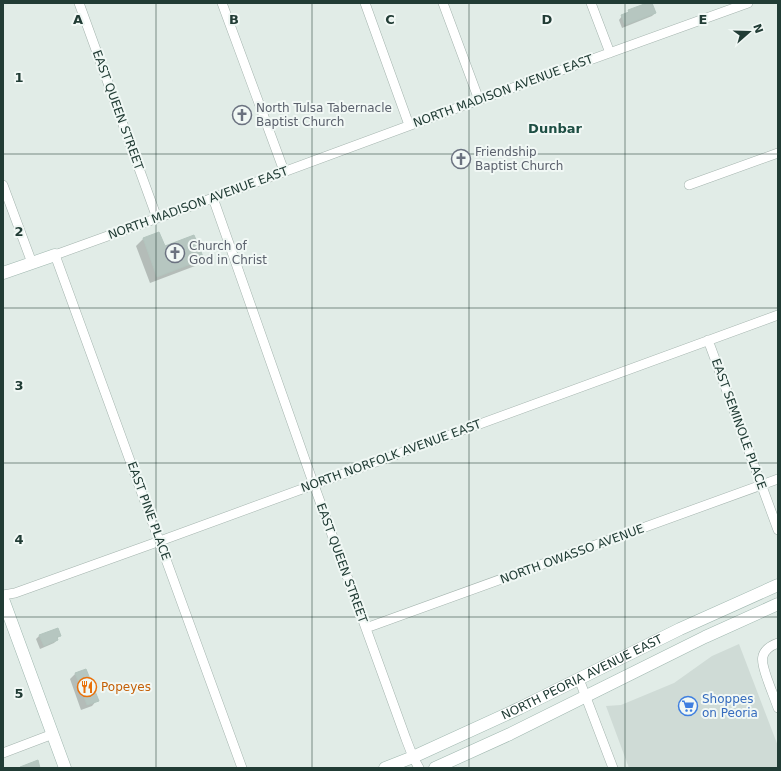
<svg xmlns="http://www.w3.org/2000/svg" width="781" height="771" font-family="'DejaVu Sans',sans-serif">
<rect width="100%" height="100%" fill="#e1ece7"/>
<path fill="#cfdbd6" d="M739,644L778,746V768H629L606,706L621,705L674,683L712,656Z"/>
<path fill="#0003" d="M649,3H651L655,13L652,16L622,28L619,20L622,16L629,11Z
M159,233L164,247L202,259L195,266L150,283L136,246L143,239Z
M57,629L60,635L57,639V640L54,643L40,649L36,639L39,636Z
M86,670L97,700L92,706L81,710L70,679L75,674Z"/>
<path fill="#b6c6c0" stroke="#b3c5be" d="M647,3H652L656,13L625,25L621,15L629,12L628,10Z
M159,232L165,246L194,235L204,259L157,277L143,238Z
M58,628L61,636L57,637L58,640L44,646L39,635Z
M86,669L99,701L87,705L75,673Z
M38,760L40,768H20V767Z"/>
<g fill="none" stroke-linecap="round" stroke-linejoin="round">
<g stroke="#a4b4ae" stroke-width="10">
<path id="street" d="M79,3L157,218
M222,3L284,171
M365,3L409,125
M443,3L479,100
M591,3L610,53
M3,185L32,263
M689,185L778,153
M213,198L310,474L406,739L413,757L419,768
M708,340L778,530
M3,595L15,593L160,541L778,315
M366,628L778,479
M778,643C756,651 762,664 768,681C771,690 775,699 778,708
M579,679L613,768
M3,753L53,734
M242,768L55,255L213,198L465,105L748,3"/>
</g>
<g stroke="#9fb7af" stroke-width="13">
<g id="secondary">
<path d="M3,273L55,255"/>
<path d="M3,599L65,768"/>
<path id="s1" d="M385,768L413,757L520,708L680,629L778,585"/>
<path d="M435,768L510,734L705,637L778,604"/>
</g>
</g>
<use href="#street" stroke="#fff" stroke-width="9"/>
<use href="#secondary" stroke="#fff" stroke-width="12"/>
</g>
<path fill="none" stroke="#213c35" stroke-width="1" stroke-opacity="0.55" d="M156,3V768M312,3V768M469,3V768M625,3V768M3,154H778M3,308H778M3,463H778M3,617H778"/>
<defs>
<g id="church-ring" transform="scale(1)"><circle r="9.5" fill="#f1f8f5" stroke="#6b7280" stroke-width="1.5"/><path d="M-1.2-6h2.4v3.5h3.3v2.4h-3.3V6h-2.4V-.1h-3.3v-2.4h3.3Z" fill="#6b7280"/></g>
<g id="restaurant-ring" transform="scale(1)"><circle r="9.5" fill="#f1f8f5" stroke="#e8710a" stroke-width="1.5"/><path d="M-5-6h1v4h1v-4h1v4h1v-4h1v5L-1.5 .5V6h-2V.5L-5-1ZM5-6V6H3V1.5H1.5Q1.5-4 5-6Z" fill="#e8710a"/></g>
<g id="supermarket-ring" transform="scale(1)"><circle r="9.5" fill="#f1f8f5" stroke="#3f7fe0" stroke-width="1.5"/><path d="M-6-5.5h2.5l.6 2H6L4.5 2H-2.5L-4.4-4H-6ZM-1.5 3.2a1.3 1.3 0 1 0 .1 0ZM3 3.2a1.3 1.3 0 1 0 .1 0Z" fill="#3f7fe0"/></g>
</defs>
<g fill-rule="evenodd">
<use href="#church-ring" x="242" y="115"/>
<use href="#church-ring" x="461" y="159"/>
<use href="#church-ring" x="175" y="253"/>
<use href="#restaurant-ring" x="87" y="687"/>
<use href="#supermarket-ring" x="688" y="706"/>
</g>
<g text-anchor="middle" stroke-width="4" stroke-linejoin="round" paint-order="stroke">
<g font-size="12" fill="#213c35" stroke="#f1f8f5">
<text transform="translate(503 91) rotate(-20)" y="4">NORTH MADISON AVENUE EAST</text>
<text transform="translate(118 110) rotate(70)" y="4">EAST QUEEN STREET</text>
<text transform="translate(198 203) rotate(-20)" y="4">NORTH MADISON AVENUE EAST</text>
<text transform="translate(739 424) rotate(70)" y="4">EAST SEMINOLE PLACE</text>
<text transform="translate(391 456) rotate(-20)" y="4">NORTH NORFOLK AVENUE EAST</text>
<text transform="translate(149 511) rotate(70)" y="4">EAST PINE PLACE</text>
<text transform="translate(572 554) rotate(-20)" y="4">NORTH OWASSO AVENUE</text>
<text transform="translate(342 563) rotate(70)" y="4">EAST QUEEN STREET</text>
<text dy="4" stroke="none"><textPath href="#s1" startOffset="217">NORTH PEORIA AVENUE EAST</textPath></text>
</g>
<g font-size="12" fill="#5b616d" stroke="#f1f8f5" text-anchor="start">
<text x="256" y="112">North Tulsa Tabernacle<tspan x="256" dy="14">Baptist Church</tspan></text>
<text x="475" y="156">Friendship<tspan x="475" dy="14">Baptist Church</tspan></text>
<text x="189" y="250">Church of<tspan x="189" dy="14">God in Christ</tspan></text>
</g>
<g font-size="12" fill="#c56008" stroke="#f1f8f5" text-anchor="start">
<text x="101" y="691">Popeyes</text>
</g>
<g font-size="12" fill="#366cbe" stroke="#f1f8f5" text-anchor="start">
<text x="702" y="703">Shoppes<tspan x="702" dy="14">on Peoria</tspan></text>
</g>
<g font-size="13" font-weight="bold" fill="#1d4e43" stroke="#f1f8f5">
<text x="555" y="133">Dunbar</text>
</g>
</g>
<g font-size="13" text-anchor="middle" font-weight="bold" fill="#213c35" stroke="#f1f8f5" stroke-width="4" stroke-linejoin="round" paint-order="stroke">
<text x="78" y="24">A</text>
<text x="234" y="24">B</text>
<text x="390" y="24">C</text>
<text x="547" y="24">D</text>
<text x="703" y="24">E</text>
<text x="19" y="82">1</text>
<text x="19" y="236">2</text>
<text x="19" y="390">3</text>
<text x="19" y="544">4</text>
<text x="19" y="698">5</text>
</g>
<rect width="781" height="771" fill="none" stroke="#213c35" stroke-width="8"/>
<g transform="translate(749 32) rotate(70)" stroke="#f1f8f5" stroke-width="3" paint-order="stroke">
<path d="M0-3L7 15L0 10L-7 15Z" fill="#213c35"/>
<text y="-6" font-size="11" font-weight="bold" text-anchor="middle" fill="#213c35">N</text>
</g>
</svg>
